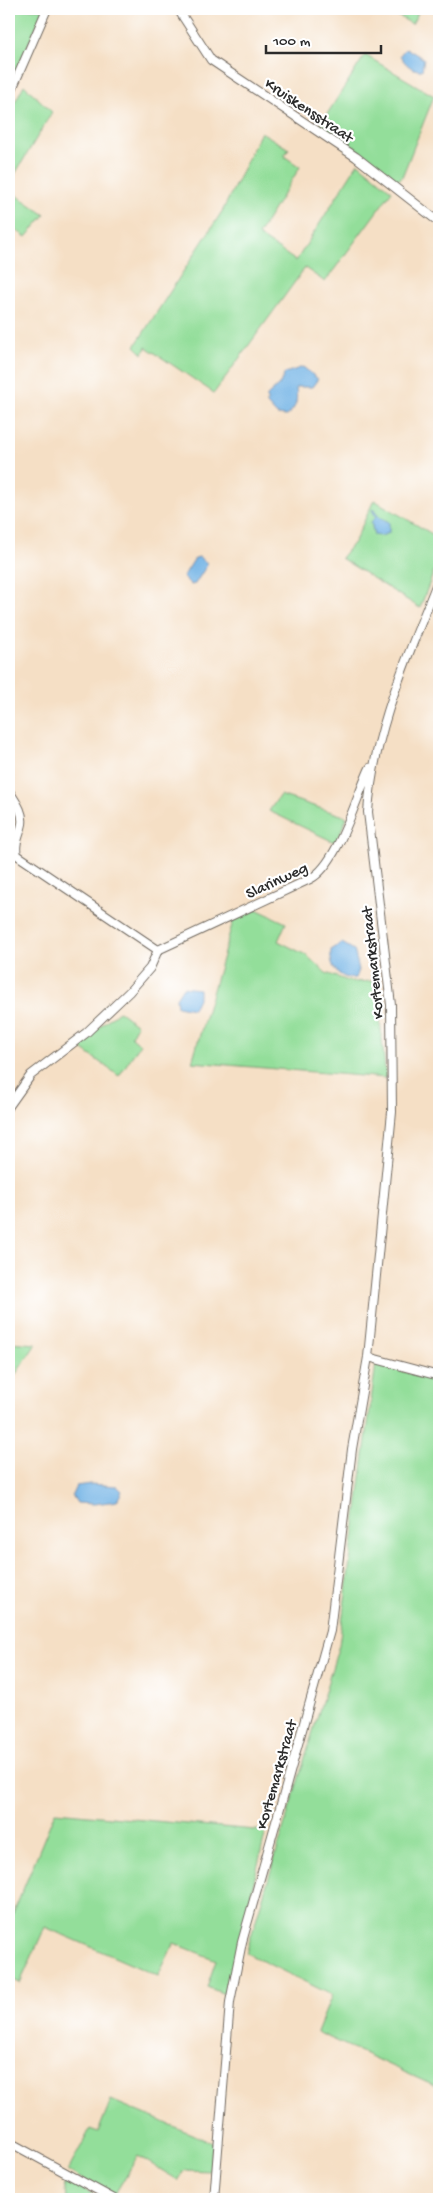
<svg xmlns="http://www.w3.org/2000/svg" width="448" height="2208" font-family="'Gochi Hand',sans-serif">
<rect width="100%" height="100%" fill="#fff"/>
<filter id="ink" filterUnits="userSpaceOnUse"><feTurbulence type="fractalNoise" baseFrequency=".02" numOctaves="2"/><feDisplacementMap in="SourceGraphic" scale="10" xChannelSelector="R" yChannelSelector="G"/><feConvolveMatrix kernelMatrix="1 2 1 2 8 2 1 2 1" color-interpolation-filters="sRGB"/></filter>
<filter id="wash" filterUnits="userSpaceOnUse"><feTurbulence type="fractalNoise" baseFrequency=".0096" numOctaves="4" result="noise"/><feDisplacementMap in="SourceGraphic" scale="20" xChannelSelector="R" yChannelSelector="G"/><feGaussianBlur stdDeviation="1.12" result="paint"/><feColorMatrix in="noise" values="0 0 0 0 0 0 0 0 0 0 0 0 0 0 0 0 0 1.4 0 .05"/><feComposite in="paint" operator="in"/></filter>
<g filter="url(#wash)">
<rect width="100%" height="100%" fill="#f5dfc5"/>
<path fill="#93de9a" stroke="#5f8462" d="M9,9H44L9,88Z
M386,9H420L412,24Z
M365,55L434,96L402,177L396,182L320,125Z
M24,85L52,112L9,184V113Z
M261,132L289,149L284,156L300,167L258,235L296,261L358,163L392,191L325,282L305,268L214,393L146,347L143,354L135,346L223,210Z
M9,190L45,215L26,237L9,225Z
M374,500L439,538V558L420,608L341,558L355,541Z
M280,795L347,817L336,843L269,811Z
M254,908L286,923L278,941L306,955L326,973L351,982L376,981L386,1078L192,1062L234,918Z
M119,1011L137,1025L131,1036L140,1044L119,1076L76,1045Z
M9,1342L36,1344L9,1384Z
M376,1363L439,1382V2088L317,2032L332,1995L246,1953L339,1645Z
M55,1812L266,1831L227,1995L207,1987L216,1960L174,1943L158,1976L45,1927L20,1983L9,1978V1913L13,1914Z
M111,2100L213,2143L210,2171L184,2170L178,2180L138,2156L113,2197L68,2171L90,2129L98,2132Z
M64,2179L102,2199H66Z"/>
<path fill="#71b2e5" stroke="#4e6e88" d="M406,48L424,59L422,70C412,71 404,63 400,55Z
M303,367L318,379L312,387H296C297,400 298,407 286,416L277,415L267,404V396L279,385L285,373Z
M373,509L379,517L389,522V533L381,536L374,535L371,522L376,517L372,510Z
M199,557L207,563V565L195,584L191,585L183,577L195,558Z
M342,943L354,950L359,970L356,978C339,980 329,967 331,950Z
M183,987L199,989V996L193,1009L177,1006L176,998Z
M90,1484L117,1486L122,1491L117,1501L94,1504L77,1503L72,1495L76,1486Z"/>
</g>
<g filter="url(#ink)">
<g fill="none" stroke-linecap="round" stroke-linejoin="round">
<g stroke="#726a61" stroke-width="10">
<path id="minor" d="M178,9L211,60L356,157L439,222
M9,96L47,9
M9,791C15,801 24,812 22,824C20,835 14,843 17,855L158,950
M9,1106L31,1075L86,1033L129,992L150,968L158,950L310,879C338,865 356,797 370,768
M368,1357L439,1376
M9,2142L114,2199
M214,2199L230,2002L242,1942L330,1631L352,1449L368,1357L392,1112L391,1005L368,812C374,727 408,657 439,578"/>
</g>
<use href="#minor" stroke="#fff" stroke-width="8"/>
</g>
</g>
<g text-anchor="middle" stroke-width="4.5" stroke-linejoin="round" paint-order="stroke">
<g font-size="16" fill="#2b2b2b" stroke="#fff">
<text transform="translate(310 109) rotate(34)" y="6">Kruiskensstraat</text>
<text transform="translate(276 879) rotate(-25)" y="6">Slarinweg</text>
<text transform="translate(371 963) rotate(-96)" y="6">Kortemarkstraat</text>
<text transform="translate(275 1774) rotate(-74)" y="6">Kortemarkstraat</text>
</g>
</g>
<rect width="448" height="2208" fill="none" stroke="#fff" stroke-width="30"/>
<path d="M266 45v8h115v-8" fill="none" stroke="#2b2b2b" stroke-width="2.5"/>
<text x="273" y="45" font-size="15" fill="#2b2b2b" stroke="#ffffff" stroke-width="4" paint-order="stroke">100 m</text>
</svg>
